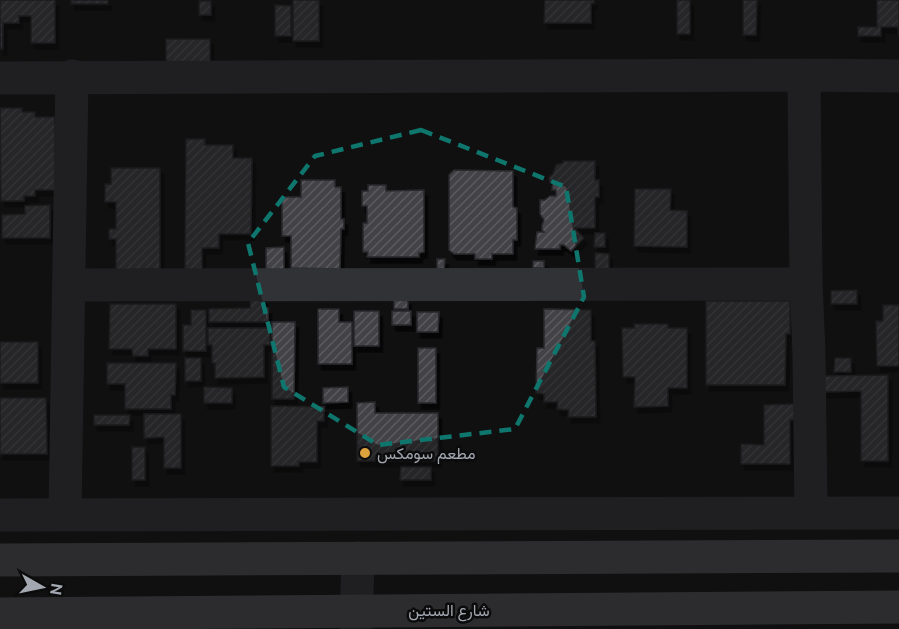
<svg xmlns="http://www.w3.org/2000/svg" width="899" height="629" font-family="Ubuntu,Vazirmatn,sans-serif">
<defs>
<pattern id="building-hatch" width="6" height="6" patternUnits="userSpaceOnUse" patternTransform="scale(1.5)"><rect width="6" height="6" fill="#424346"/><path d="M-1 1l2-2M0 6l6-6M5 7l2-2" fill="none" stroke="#5a5b5e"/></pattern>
<filter id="shadow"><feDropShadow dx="3.5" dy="6" stdDeviation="0" flood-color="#0009"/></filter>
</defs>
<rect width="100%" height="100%" fill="#101011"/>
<path fill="url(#building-hatch)" stroke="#2a2a2d" stroke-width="1.5" filter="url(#shadow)" d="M0,0H55V43H31V16H19V23H3V49H0Z
M71,0H108V4H71Z
M293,0H319V41H293Z
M545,0H594V3H591V23H544Z
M677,0H690V34H677Z
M743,0H757L756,35H743Z
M877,0H899V36L898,27H881V36H858V27H877Z
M199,1H211V15H199Z
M275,5L291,6V36H275Z
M166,39H210V62H166Z
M0,108H22V112H35V117H55V190H35V196H24V201H1Z
M186,139H205V145H233V158H252L251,234H219V248H202V273H185Z
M563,161H595V180H599V197H595V228H574L584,238L571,251L564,245H560V249H535L537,232H544L542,230V225L544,220L540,214V200H545L550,196H556V190H552L553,182H550L549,179L550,176L553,174L556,165L563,163Z
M111,168H160V269L116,270V239H109V229H116V202H105V184H111Z
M454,170L513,171V207L517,208V240H513V254H492V259H475V254H454L449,250V175Z
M301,180H335V187H341V219H344V229H341L340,269L291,268V236H282V197H301Z
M368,185H386V191L424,190V252L419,253V257H367L368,252H363V223H367V206H362V191H368Z
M635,189H671L670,210L687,211V247L634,246Z
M50,205V238H2V215L25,214V206Z
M595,233H605V247H594Z
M284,247V271L266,270V248Z
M595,253L609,254V269H595Z
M437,259H445L444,270H437Z
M533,261H544V268H533Z
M857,290V304H831V291Z
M251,298H264L263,308H268V322H209V309L250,308Z
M394,299H408V309H394Z
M706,301H790V334H786L785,385H706Z
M110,304H176V349H148V356H133L132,349H109Z
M883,305H899V366H877L876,321H883Z
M318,309H339V322H352V364H318Z
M544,309L591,310V341H595L596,417H568L569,410L557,409L558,402H544V394L536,393L537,348H544Z
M191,310H206V351H183V325H191Z
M354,311H379V346H354Z
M392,311H411V325H392Z
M417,312H439L438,332H417Z
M272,322H295L294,399H272Z
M634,324H668V328H687V388H668V406L634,407L635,377H623L622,328H635Z
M208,328H270V345H264V377L215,378V363H212V345H208Z
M0,342H38V383H0Z
M418,348H436V403H418Z
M185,358H201V381H185Z
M835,358H851V372H834Z
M107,363H176L175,395H171V409H125V384H107Z
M888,375V461H861V391L823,392V376Z
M204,387L232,388V403H204Z
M348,387V402L323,403V388Z
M0,398H46L47,454H0Z
M375,402V413H438V461H357V403Z
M795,404V420H790V464H741V444L764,445V405Z
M271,406L324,407V421H317V462H299V466H271Z
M144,414H181V468H164V437L144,438Z
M94,415H130L129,425H94Z
M132,447H145V480H132Z
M401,467H431V480H400Z"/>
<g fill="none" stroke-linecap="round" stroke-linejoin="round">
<path stroke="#313236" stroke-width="33" d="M804,75L806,284L809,353L811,513
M0,78L804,75L899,76
M69,285L806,284
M0,515L899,513
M65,515L72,76
M356,629L358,558"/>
<path stroke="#4e4f54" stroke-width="33" d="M0,560L899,556
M0,614L899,607"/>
</g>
<path d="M0 0H899V629H0ZM421,130L566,187L584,297L515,429L378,445L284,387L248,243L315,156Z" fill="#101011" fill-opacity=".55" fill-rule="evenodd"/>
<path fill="none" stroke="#0f766e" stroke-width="4.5" stroke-dasharray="12 8" stroke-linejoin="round" d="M421,130L566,187L584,297L515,429L378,445L284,387L248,243L315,156Z"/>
<circle fill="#dca23d" stroke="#0b0b0c" stroke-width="2" cx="365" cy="453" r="6"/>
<g text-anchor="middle" stroke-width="5" stroke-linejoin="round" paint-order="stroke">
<g font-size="16" fill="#a3a7b0" stroke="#0b0b0c" text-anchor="start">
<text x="377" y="459">مطعم سومكس</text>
</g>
<g font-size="16" fill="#a3a7b0" stroke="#0b0b0c">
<text x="449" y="616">شارع الستين</text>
</g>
</g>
<g transform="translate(42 587) rotate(99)" stroke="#0b0b0c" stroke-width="4.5" paint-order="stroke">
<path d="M0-4.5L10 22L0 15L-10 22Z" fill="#a3a7b0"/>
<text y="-9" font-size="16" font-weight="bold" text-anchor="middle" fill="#a3a7b0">N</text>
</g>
</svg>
